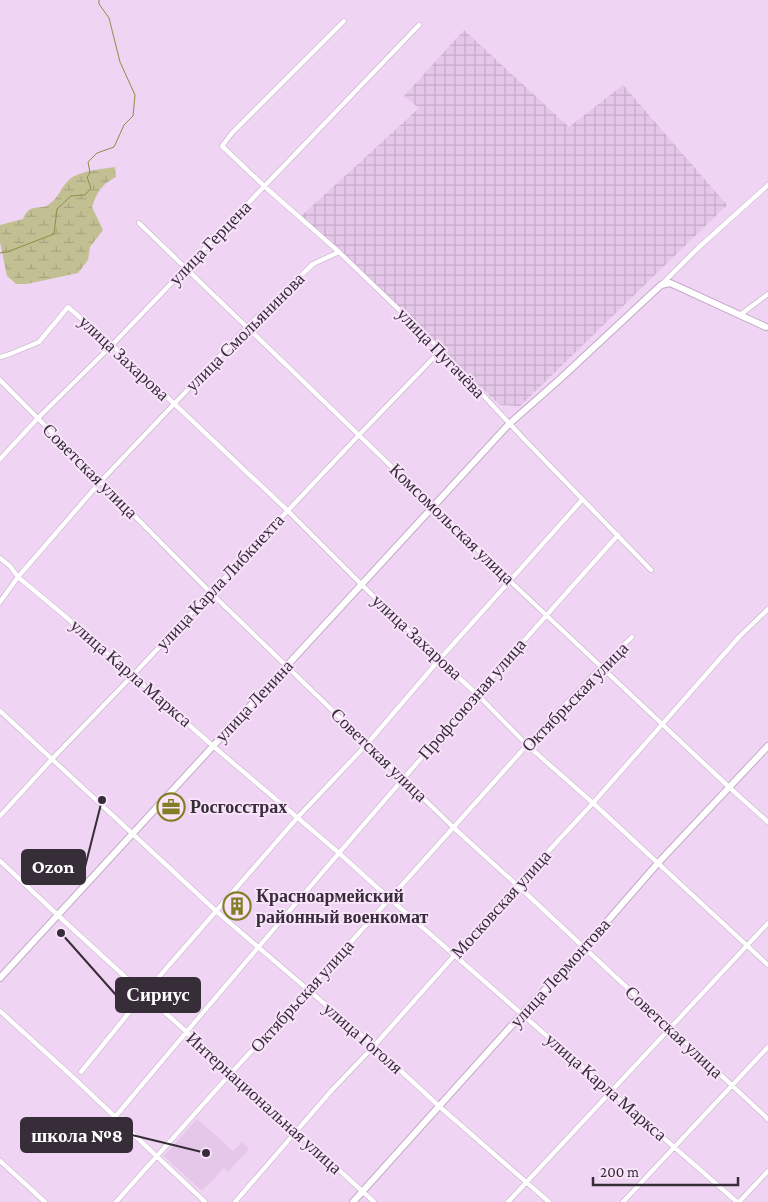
<svg xmlns="http://www.w3.org/2000/svg" width="768" height="1202" font-family="'Crimson Pro',serif">
<defs>
<pattern id="industrial-grid" width="8" height="8" patternUnits="userSpaceOnUse" patternTransform="scale(1.25)"><rect width="8" height="8" fill="#e5c7e9"/><path d="M0 4h8M4 0v8" fill="none" stroke="#c5abc9"/></pattern>
<pattern id="wetland-marsh" width="20" height="14" patternUnits="userSpaceOnUse" patternTransform="scale(1.25)"><rect width="20" height="14" fill="#c2c093"/><path d="M1 5h8M5 5V1M11 12h8M15 12V8" fill="none" stroke="#a7a580"/></pattern>
</defs>
<rect width="100%" height="100%" fill="#efd5f3"/>
<path fill="#e5c7e9" d="M197,1119L233,1151L242,1142L249,1149L228,1172L224,1168L202,1191L164,1156Z"/>
<path fill="url(#industrial-grid)" d="M464,30L569,127L623,85L727,205L520,406L500,405L299,218L419,108L404,96Z"/>
<path fill="url(#wetland-marsh)" d="M115,167L116,177C102,184 97,192 92,207L103,230L90,247L88,260L78,273L27,284H16L7,276L0,242V225L23,219C30,202 38,211 48,205C58,199 60,189 68,181C76,171 102,169 115,167Z"/>
<g fill="none" stroke-linecap="round" stroke-linejoin="round">
<path stroke="#8f8c46" stroke-width="1" d="M0,253L7,252L54,234L57,209L71,196L85,195L91,188L87,177L90,173L88,162L97,153L114,147L124,125L133,116L135,95L120,62L109,18L99,4V0"/>
<g stroke="#c3aac6" stroke-width="5.5">
<path id="street" d="M344,21L232,133L222,146L264,186L339,252L441,350L524,439L651,570
M139,223L510,581L730,788L768,822
M661,285L697,249L768,185
M740,315L768,294
M0,357L10,354L39,342L68,307L112,345L288,511L362,585L439,660L477,694L527,745L593,803L768,965
M0,380L210,592L454,828L517,885L768,1119
M0,459L38,418L112,345L419,25
M0,558L10,566L18,577L66,617L213,746L339,853L390,899L737,1202
M0,602L18,577L101,481L247,327L313,264L339,252
M0,711L216,911L374,1046L440,1107L549,1202
M0,816L52,759L133,675L359,435L441,350
M0,861L63,920L144,994L232,1072L374,1202
M0,1011L75,1079L205,1202
M81,1072L144,994L298,817L367,744L439,660L582,500
M115,1117C280,920 447,726 618,535
M0,1161L45,1202
M116,1202L232,1072L308,990L527,745L601,667L632,637
M235,1202L332,1090L374,1046L517,885L593,803L739,637L768,609
M508,1202L768,923
M623,1202L768,1047
M739,1202L768,1171"/>
</g>
<g stroke="#c3aac6" stroke-width="8">
<path id="secondary" d="M0,978L509,424L560,379L661,285L670,283L679,287L766,327
M353,1202L522,1014L584,948L658,863L768,746"/>
</g>
<use href="#street" stroke="#fff" stroke-width="4.5"/>
<use href="#secondary" stroke="#fff" stroke-width="6"/>
</g>
<defs>
<g id="office-ring" transform="scale(1.4375)"><circle r="9.5" fill="#f9e4fc" stroke="#837e25" stroke-width="1.5"/><path d="M-6-3h4V-5.5h4V-3h4V5H-6ZM-1-4.5V-3h2v-1.5ZM-6 0V1H6V0Z" fill="#837e25"/></g>
<g id="building-ring" transform="scale(1.4375)"><circle r="9.5" fill="#f9e4fc" stroke="#837e25" stroke-width="1.5"/><path d="M-4-6H4V6H1V3H-1V6H-4ZM-2.5-4.3h1.7v1.8h-1.7ZM.8-4.3h1.7v1.8H.8ZM-2.5-1h1.7V.8h-1.7ZM.8-1h1.7V.8H.8Z" fill="#837e25"/></g>
</defs>
<g fill-rule="evenodd">
<use href="#office-ring" x="171" y="807"/>
<use href="#building-ring" x="237" y="906"/>
</g>
<g text-anchor="middle" stroke-width="4" stroke-linejoin="round" paint-order="stroke">
<g font-size="18" fill="#372d38" stroke="#f9e4fc">
<text transform="translate(210 243) rotate(-46)" y="6">улица Герцена</text>
<text transform="translate(245 332) rotate(-45)" y="6">улица Смольянинова</text>
<text transform="translate(441 353) rotate(46)" y="6">улица Пугачёва</text>
<text transform="translate(124 358) rotate(43)" y="6">улица Захарова</text>
<text transform="translate(90 471) rotate(45)" y="6">Советская улица</text>
<text transform="translate(452 524) rotate(44)" y="6">Комсомольская улица</text>
<text transform="translate(220 582) rotate(-47)" y="6">улица Карла Либкнехта</text>
<text transform="translate(417 637) rotate(43)" y="6">улица Захарова</text>
<text transform="translate(131 673) rotate(41)" y="6">улица Карла Маркса</text>
<text transform="translate(575 697) rotate(-46)" y="6">Октябрьская улица</text>
<text transform="translate(472 699) rotate(-49)" y="6">Профсоюзная улица</text>
<text transform="translate(254 701) rotate(-47)" y="6">улица Ленина</text>
<text transform="translate(379 755) rotate(44)" y="6">Советская улица</text>
<text transform="translate(501 904) rotate(-48)" y="6">Московская улица</text>
<text transform="translate(560 973) rotate(-48)" y="6">улица Лермонтова</text>
<text transform="translate(302 996) rotate(-48)" y="6">Октябрьская улица</text>
<text transform="translate(674 1032) rotate(43)" y="6">Советская улица</text>
<text transform="translate(363 1038) rotate(41)" y="6">улица Гоголя</text>
<text transform="translate(606 1087) rotate(41)" y="6">улица Карла Маркса</text>
<text transform="translate(264 1103) rotate(42)" y="6">Интернациональная улица</text>
</g>
<g font-size="18" font-weight="bold" fill="#372d38" stroke="#f9e4fc" text-anchor="start">
<text x="190" y="813">Росгосстрах</text>
<text x="256" y="902">Красноармейский<tspan x="256" dy="21">районный военкомат</tspan></text>
</g>
</g>
<path fill="none" stroke="#372d38" stroke-width="2" d="M102 800L85 867M61 933L116 995M206 1153L132 1135"/>
<g fill="#372d38" stroke="#f9e4fc" stroke-width="2">
<circle cx="102" cy="800" r="5"/>
<circle cx="61" cy="933" r="5"/>
<circle cx="206" cy="1153" r="5"/>
</g>
<g fill="#372d38" stroke="#372d38" stroke-width="2">
<rect x="22" y="850" width="63" height="34" rx="5"/>
<rect x="116" y="978" width="84" height="34" rx="5"/>
<rect x="21" y="1118" width="111" height="34" rx="5"/>
</g>
<g font-size="19" text-anchor="middle" font-weight="bold" fill="#fff">
<text x="53" y="873">Ozon</text>
<text x="158" y="1001">Сириус</text>
<text x="77" y="1142">школа №8</text>
</g>
<path d="M593 1177v8h145v-8" fill="none" stroke="#372d38" stroke-width="2.5"/>
<text x="600" y="1177" font-size="15" fill="#372d38" stroke="#f9e4fc" stroke-width="4" paint-order="stroke">200 m</text>
</svg>
